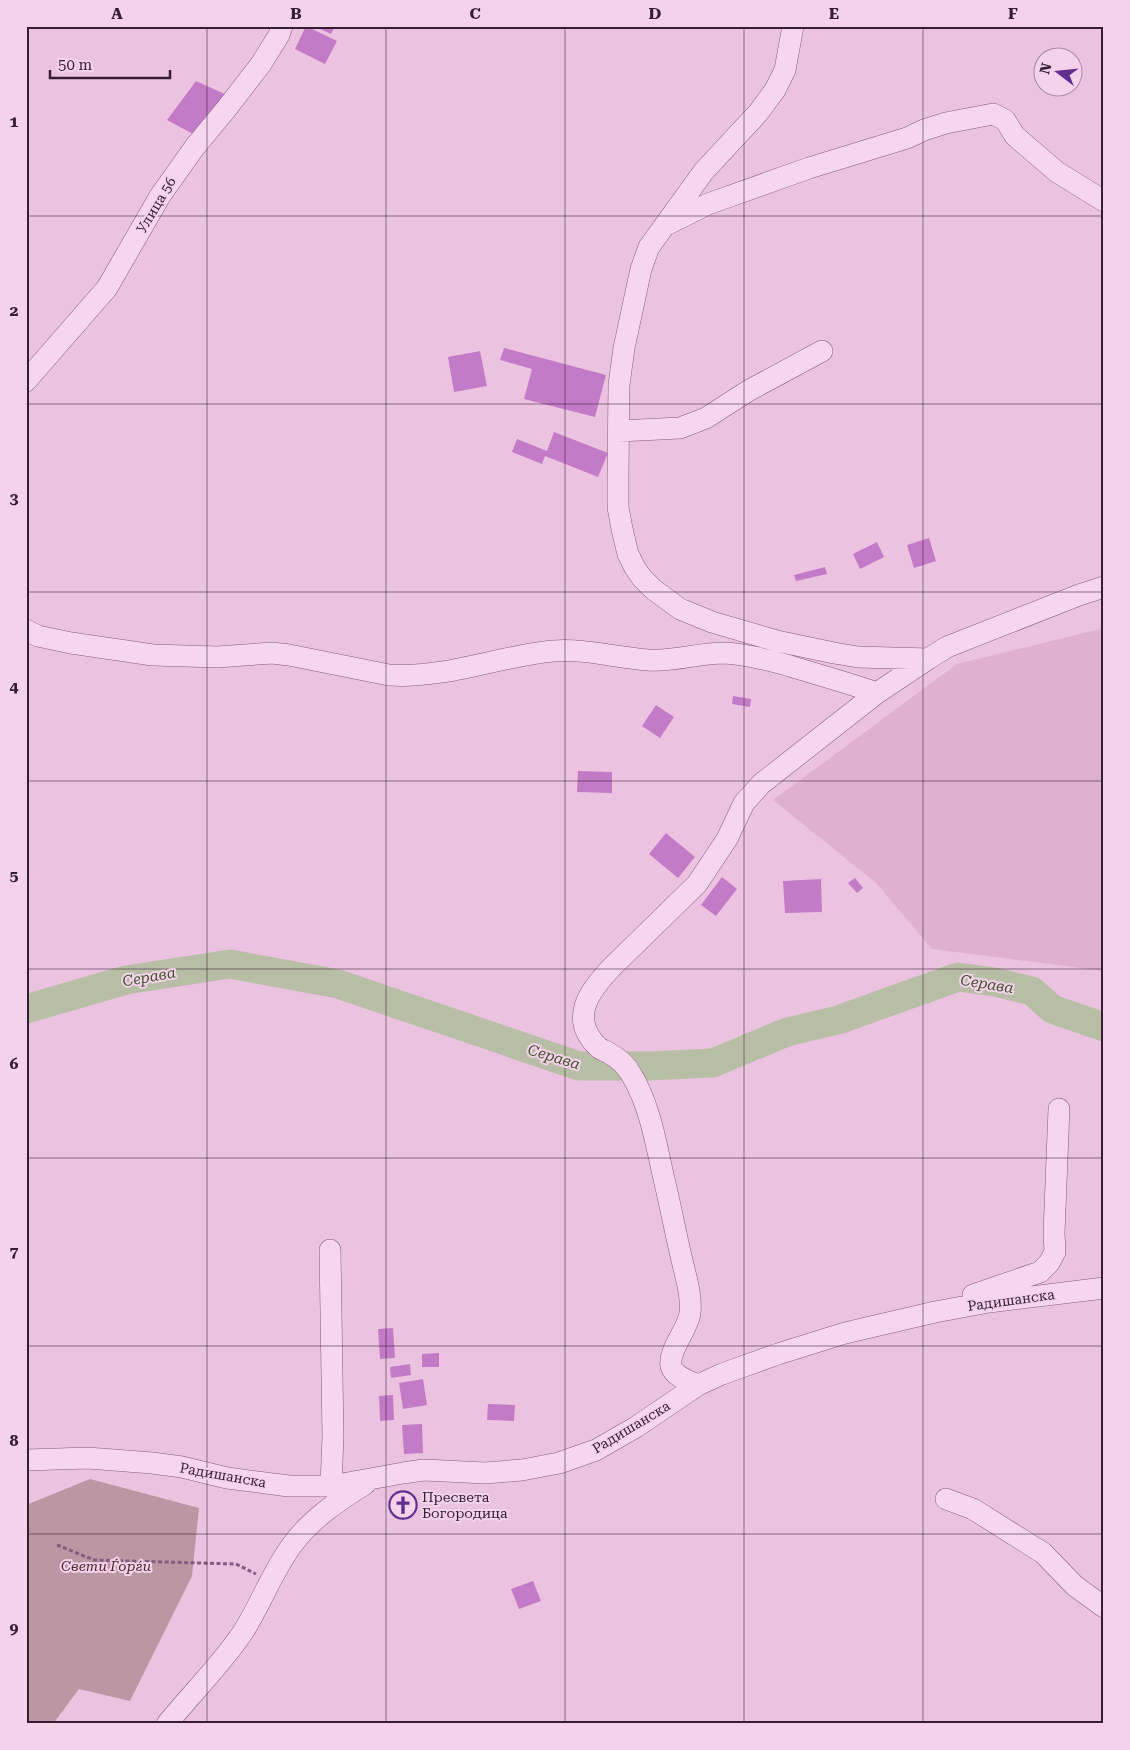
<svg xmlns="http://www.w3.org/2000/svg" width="1130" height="1750" font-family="'Roboto Serif',serif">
<rect width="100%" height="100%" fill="#ebc3e1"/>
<path fill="#e0b1ce" d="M1104,628V971L932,949L876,883L773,800L957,664Z"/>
<path fill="#bd96a3" d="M90,1479L199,1508L192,1576L130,1701L79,1689L53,1724H26V1505Z"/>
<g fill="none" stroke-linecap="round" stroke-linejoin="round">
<path stroke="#b8bea5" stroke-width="29" d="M26,1009L126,980L230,964L338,984L579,1066H648L713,1063L787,1032L838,1020L958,977L995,982L1032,991L1052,1009L1104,1027"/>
</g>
<path fill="#c47bc7" d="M306,26L337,41L325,64L295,49Z
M314,26H335L331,34Z
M196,81L227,95L193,134L167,120Z
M504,348L606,375L595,417L524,399L532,369L500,360Z
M480,351L487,386L454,392L448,357Z
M554,432L608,453L598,477L545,456L542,464L512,452L517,439L547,451Z
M929,538L936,561L914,568L907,545Z
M877,542L884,557L860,569L853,554Z
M825,567L827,574L796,581L794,575Z
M733,696L751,699L750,707L732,704Z
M656,705L674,717L660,738L642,726Z
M578,771L612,772V793L577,792Z
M666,833L695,857L678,878L649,854Z
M722,877L737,889L716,916L701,905Z
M855,878L863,888L857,893L848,883Z
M821,879L822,912L785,913L783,881Z
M393,1328L395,1358L380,1359L378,1329Z
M439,1353V1367H422V1354Z
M410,1364L411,1375L391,1378L390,1367Z
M423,1379L427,1405L403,1409L399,1383Z
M393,1395L394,1420L380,1421L379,1396Z
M488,1404L515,1405L514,1421L487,1420Z
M422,1424L423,1453L404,1454L402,1425Z
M400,1495L411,1498L406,1516L395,1513Z
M533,1581L541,1601L519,1609L511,1589Z"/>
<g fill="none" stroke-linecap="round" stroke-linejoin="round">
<g stroke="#845b81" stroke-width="22">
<path id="minor" d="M793,26L785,70L775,90L758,113L704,171L649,247L641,269L624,348L619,385L618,475V507L622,529L628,554L635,568L642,578L653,589L680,609L712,622L777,641L834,653L858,657L928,659
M664,226L708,204L809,168L907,138L924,130L946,123L993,114L1005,120L1015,136L1057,172L1104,201
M26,381L107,288L160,196L194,148L227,108L261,64L279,35L282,26
M619,431L680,428L706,418L748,391L822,351
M26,630L38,636L71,643L153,655L217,657L272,653L289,655L389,675C444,679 499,656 553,651C581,648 619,658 648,660C673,662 698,653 723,653C746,654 768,660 790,666C819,675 848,683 877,693
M330,1250L333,1437L331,1486
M973,1295L1040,1272L1049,1263L1055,1252L1054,1233L1059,1109
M698,1385C689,1381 674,1377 671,1366C668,1350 688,1330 690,1313C692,1295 685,1274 681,1256C675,1230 670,1204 664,1179C656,1144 650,1105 631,1074C626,1065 618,1058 609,1053C606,1051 602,1050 599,1048C568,1019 589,991 612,967L697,884L727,839L744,803L761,784L877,693L928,659L947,647L1079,595L1104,587
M26,1460L88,1458L152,1463L182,1467L227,1478L289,1486H331L403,1473L424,1470L485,1473L522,1470L559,1463L596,1450L636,1427L698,1385L722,1374L778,1354L845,1333L935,1312L989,1302L1104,1288
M946,1499L973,1509L1043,1553L1075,1586L1104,1607
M167,1724C192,1693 221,1665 243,1632C261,1604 272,1572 292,1545C311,1519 338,1501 365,1484"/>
</g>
<path stroke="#845b81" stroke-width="3" stroke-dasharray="4 2.5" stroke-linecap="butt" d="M57,1545L94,1560L236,1564L256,1574"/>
<use href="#minor" stroke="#f6d5ee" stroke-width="21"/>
</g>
<path fill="none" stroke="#351e34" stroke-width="1" stroke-opacity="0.55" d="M207,26V1724M386,26V1724M565,26V1724M744,26V1724M923,26V1724M26,216H1104M26,404H1104M26,592H1104M26,781H1104M26,969H1104M26,1158H1104M26,1346H1104M26,1534H1104"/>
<defs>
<g id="church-ring" transform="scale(1.4375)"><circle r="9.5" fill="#f3d2ea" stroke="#622f8f" stroke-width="1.5"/><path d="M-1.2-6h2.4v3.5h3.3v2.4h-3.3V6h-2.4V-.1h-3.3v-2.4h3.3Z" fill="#622f8f"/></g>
</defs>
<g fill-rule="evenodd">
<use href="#church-ring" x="403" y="1505"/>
</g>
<g text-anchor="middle" stroke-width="4" stroke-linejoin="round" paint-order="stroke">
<g font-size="14" fill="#351e34" stroke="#f3d2ea">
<text transform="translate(156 205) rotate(-59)" y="5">Улица 56</text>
<text transform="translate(1011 1300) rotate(-8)" y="5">Радишанска</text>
<text transform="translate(631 1427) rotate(-31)" y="5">Радишанска</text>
<text transform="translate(223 1475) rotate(10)" y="5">Радишанска</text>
</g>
<g font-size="14" fill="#351e34" stroke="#f3d2ea" text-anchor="start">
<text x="422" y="1502">Пресвета<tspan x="422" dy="16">Богородица</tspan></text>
</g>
<g font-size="14" font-style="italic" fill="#50262f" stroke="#f3d2ea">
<text x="106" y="1571">Свети Ѓорѓи</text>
</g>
<g font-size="15" font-style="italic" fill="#42532e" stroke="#f3d2ea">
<text transform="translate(149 977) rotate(-10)" y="5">Серава</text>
<text transform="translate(987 984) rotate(9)" y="5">Серава</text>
<text transform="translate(554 1057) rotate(17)" y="5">Серава</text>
</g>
</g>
<rect width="1130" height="1750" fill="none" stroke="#f3d2ea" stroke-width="55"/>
<g transform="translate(1058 72) rotate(286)"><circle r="24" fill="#f3d2ea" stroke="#a78aa1"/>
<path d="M0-4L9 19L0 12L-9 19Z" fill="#622f8f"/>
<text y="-8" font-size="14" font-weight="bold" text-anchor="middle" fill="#351e34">N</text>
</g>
<path d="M50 70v8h120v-8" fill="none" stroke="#351e34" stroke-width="2.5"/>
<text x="58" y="70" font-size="15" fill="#351e34" stroke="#f3d2ea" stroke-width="4" paint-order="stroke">50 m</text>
<rect x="28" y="28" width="1074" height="1694" fill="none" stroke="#351e34" stroke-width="2"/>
<g font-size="16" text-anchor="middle" font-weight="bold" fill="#351e34">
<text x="117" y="19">A</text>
<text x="296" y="19">B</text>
<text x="475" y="19">C</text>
<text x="655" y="19">D</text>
<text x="834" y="19">E</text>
<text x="1013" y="19">F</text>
<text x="14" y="127">1</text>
<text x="14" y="316">2</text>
<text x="14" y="504">3</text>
<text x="14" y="692">4</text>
<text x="14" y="881">5</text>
<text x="14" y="1069">6</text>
<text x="14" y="1257">7</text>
<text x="14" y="1446">8</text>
<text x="14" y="1634">9</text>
</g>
</svg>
